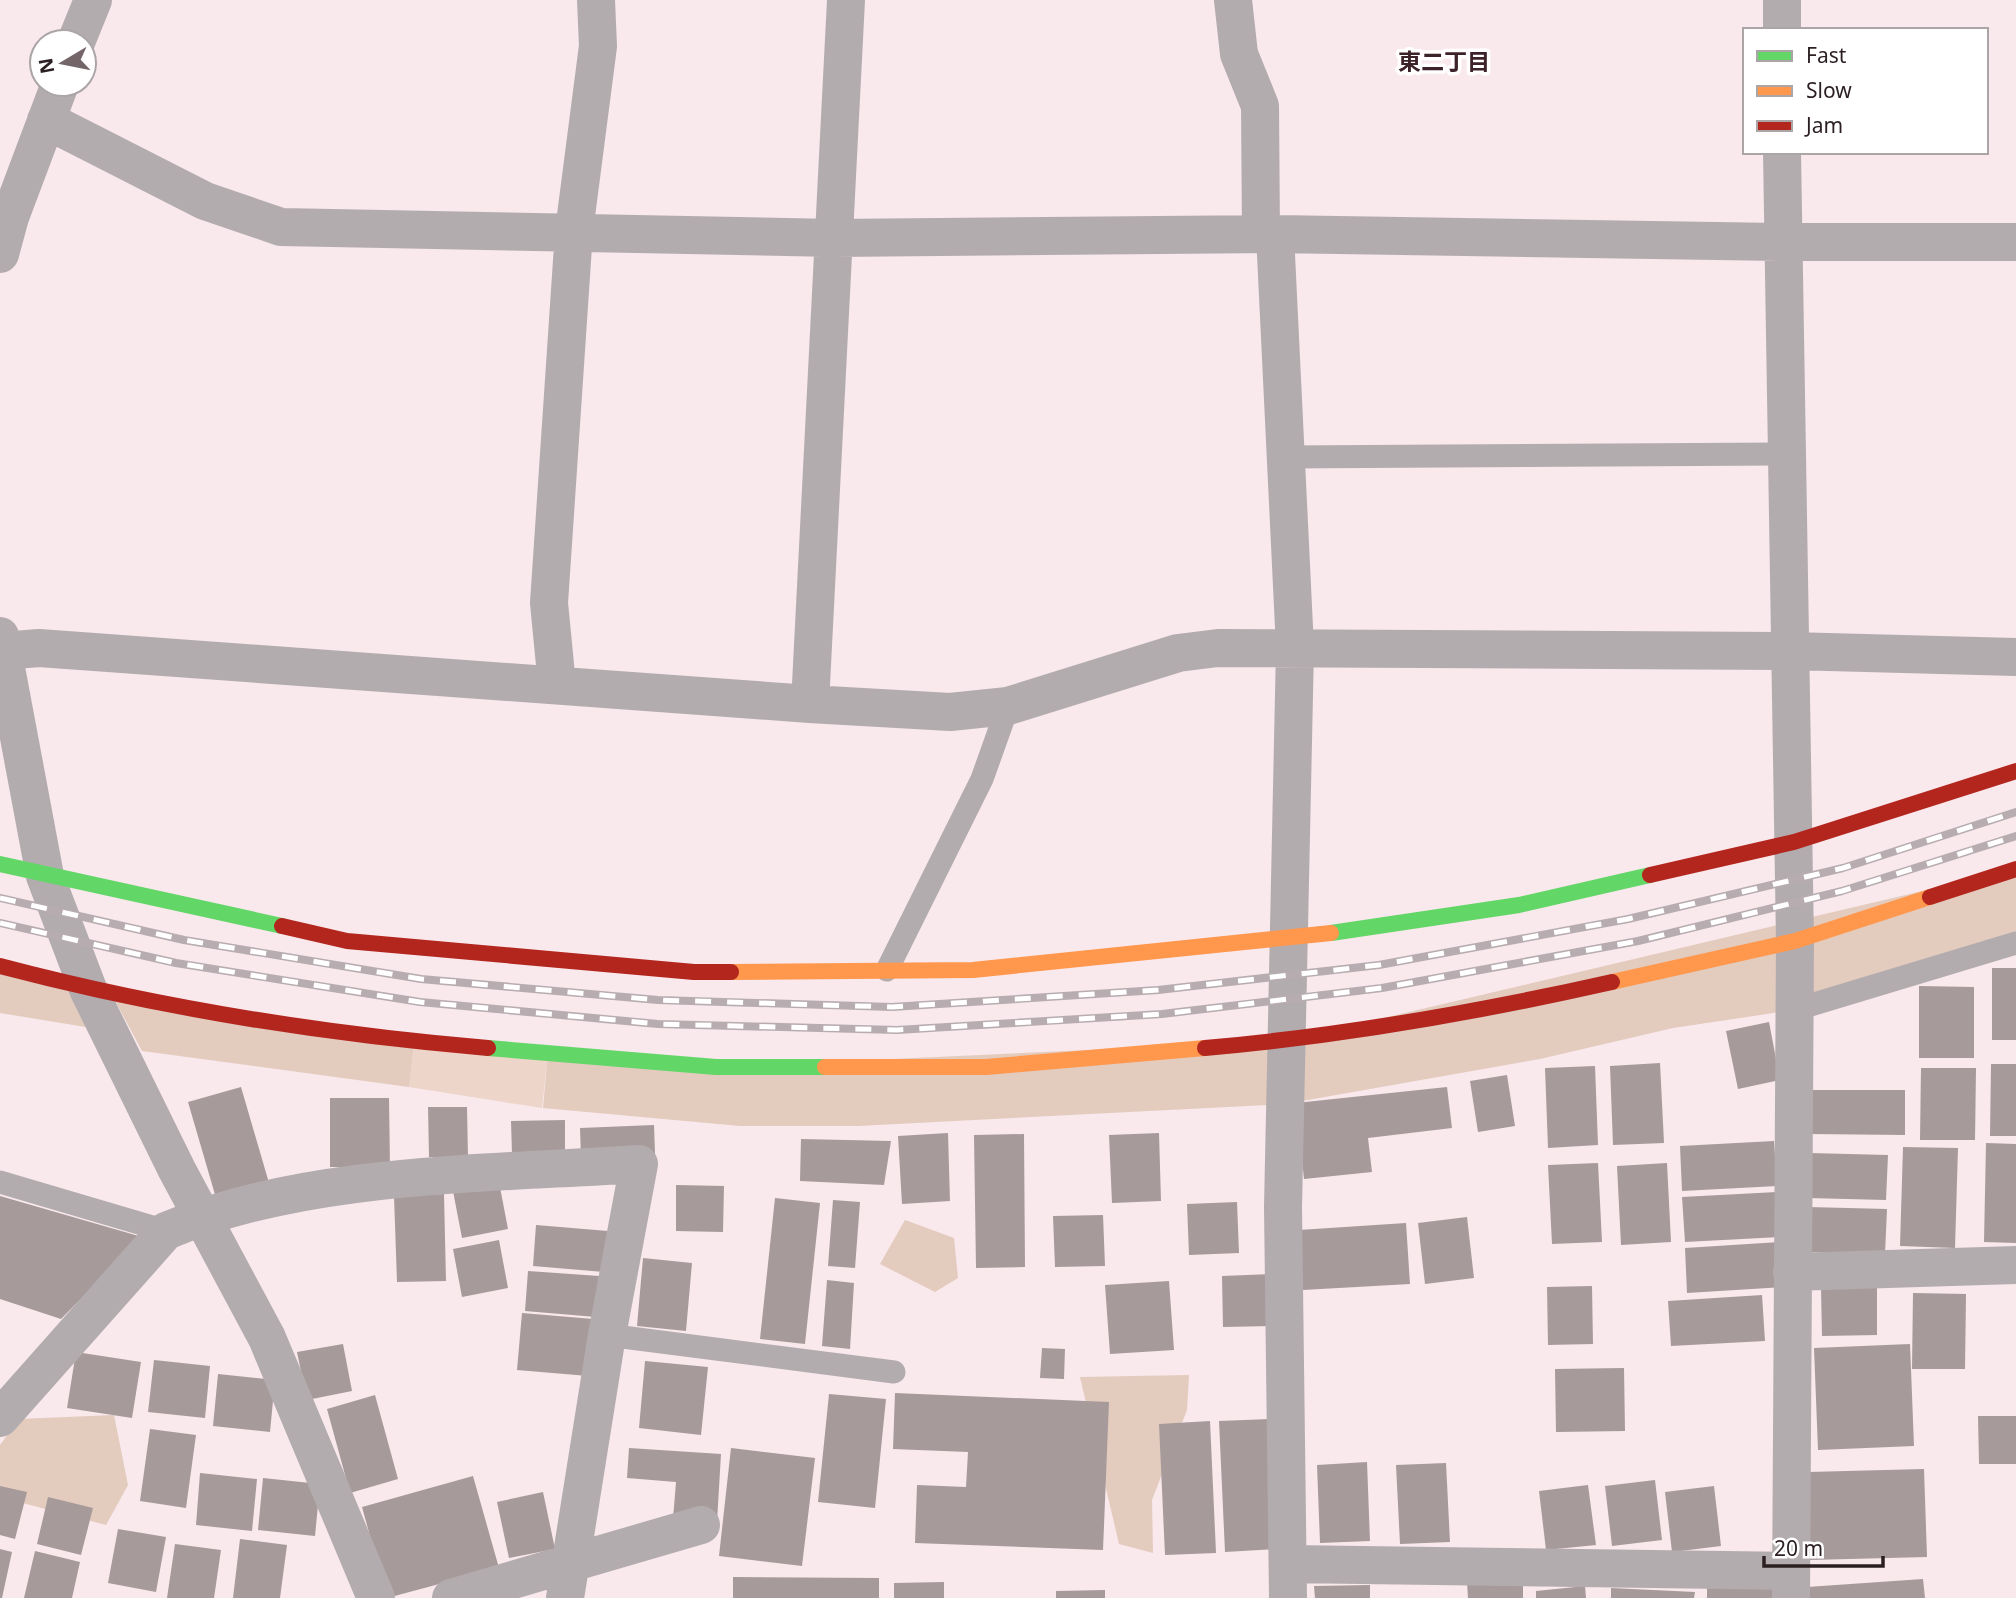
<svg xmlns="http://www.w3.org/2000/svg" width="2016" height="1598" font-family="'Noto Sans','Noto Sans JP',sans-serif">
<rect width="100%" height="100%" fill="#f9e8ec"/>
<path fill="#edd5c9" d="M414,1043L548,1053L542,1108L409,1087Z"/>
<path fill="#e3cbbe" d="M2016,869V934L1794,1010L1673,1028L1540,1059L1285,1104L858,1126H740L543,1108L548,1053L716,1067L1286,1041Z
M0,966L88,989L110,1031L0,1013Z
M111,993L414,1043L409,1087L142,1051Z
M905,1220L954,1238L958,1278L935,1292L880,1264Z
M1189,1375L1187,1410L1152,1500L1153,1553L1119,1544L1080,1377Z
M114,1415L128,1485L106,1525L0,1497V1445L19,1419Z"/>
<path fill="#a79a9b" d="M1992,968H2016V1040H1992Z
M1919,986L1974,987V1058H1919Z
M1769,1022L1780,1080L1738,1089L1726,1031Z
M1660,1063L1664,1143L1613,1145L1610,1066Z
M1991,1064H2016V1136H1990Z
M1595,1066L1598,1145L1548,1148L1545,1068Z
M1921,1068H1976L1975,1140H1920Z
M1507,1075L1515,1126L1478,1132L1470,1081Z
M241,1087L269,1183L216,1198L188,1102Z
M1447,1087L1452,1128L1368,1138L1372,1172L1304,1179L1296,1103Z
M1809,1090H1905V1135L1808,1134Z
M330,1098H389L390,1167H330Z
M428,1107H467L468,1157H429Z
M565,1120V1154H512L511,1121Z
M654,1125L655,1154L581,1157L580,1128Z
M948,1133L950,1201L902,1204L898,1136Z
M1159,1133L1161,1201L1112,1203L1109,1135Z
M1024,1134L1025,1267L976,1268L974,1135Z
M801,1139L891,1141L884,1185L800,1181Z
M1774,1141L1777,1186L1682,1191L1680,1146Z
M1986,1143L2016,1144V1243L1984,1242Z
M1903,1147L1958,1148L1955,1248L1900,1246Z
M1809,1153L1888,1155L1886,1200L1808,1198Z
M1598,1163L1602,1242L1552,1244L1548,1165Z
M1667,1163L1671,1242L1621,1245L1617,1166Z
M499,1182L508,1229L462,1238L453,1191Z
M676,1185L724,1186L723,1232L676,1231Z
M1777,1192L1780,1237L1685,1242L1682,1197Z
M444,1194L446,1281L397,1282L394,1196Z
M0,1196L142,1237L61,1319L0,1299Z
M775,1198L820,1203L805,1344L760,1339Z
M833,1200L860,1202L855,1268L828,1266Z
M1237,1202L1239,1253L1189,1255L1187,1204Z
M1808,1207L1887,1209L1885,1254L1807,1252Z
M1103,1215L1105,1266L1055,1267L1053,1216Z
M1467,1217L1474,1278L1425,1284L1418,1223Z
M1406,1223L1410,1284L1303,1290L1299,1230Z
M536,1225L608,1231L604,1272L533,1266Z
M499,1240L508,1288L462,1297L453,1249Z
M1780,1242L1782,1287L1687,1293L1685,1248Z
M643,1258L692,1263L686,1331L637,1326Z
M528,1271L599,1276L596,1317L525,1311Z
M1272,1274L1273,1326L1223,1327L1222,1276Z
M827,1280L854,1283L850,1349L822,1346Z
M1169,1281L1174,1350L1110,1354L1105,1285Z
M1592,1286L1593,1344L1548,1345L1547,1287Z
M1877,1287V1335L1822,1336L1821,1288Z
M1913,1293L1966,1294L1965,1369H1912Z
M1762,1295L1765,1341L1671,1346L1668,1301Z
M522,1313L593,1319L588,1376L517,1370Z
M343,1344L352,1391L307,1400L297,1352Z
M1910,1344L1914,1446L1818,1450L1814,1348Z
M1042,1348L1065,1349L1064,1379L1040,1378Z
M76,1352L141,1362L132,1418L67,1408Z
M154,1360L210,1366L205,1418L148,1412Z
M645,1361L708,1367L701,1435L639,1428Z
M1624,1368L1625,1431L1556,1432L1555,1369Z
M218,1374L275,1380L270,1432L213,1426Z
M895,1393L1109,1402L1103,1550L915,1543L917,1485L966,1487L968,1452L893,1449Z
M829,1394L886,1399L875,1508L818,1502Z
M375,1395L398,1479L350,1493L327,1409Z
M1978,1416H2016V1464H1979Z
M1270,1419L1276,1549L1225,1552L1219,1421Z
M1210,1421L1216,1553L1165,1555L1159,1424Z
M150,1429L196,1435L186,1508L140,1501Z
M629,1448L721,1454L717,1522L673,1519L676,1482L627,1478Z
M731,1448L815,1458L802,1566L719,1556Z
M1367,1462L1370,1541L1320,1543L1317,1465Z
M1446,1463L1450,1542L1400,1544L1396,1465Z
M1924,1469L1927,1557L1810,1560L1808,1472Z
M200,1473L257,1479L252,1531L196,1525Z
M473,1476L499,1568L387,1598L362,1507Z
M263,1478L320,1484L315,1536L258,1530Z
M1655,1480L1662,1540L1612,1546L1605,1486Z
M1588,1485L1596,1545L1546,1550L1539,1491Z
M0,1486L27,1492L15,1539L0,1535Z
M1714,1486L1721,1546L1672,1552L1665,1492Z
M543,1492L555,1549L509,1558L497,1502Z
M48,1497L93,1508L81,1555L37,1544Z
M118,1529L166,1537L156,1592L108,1583Z
M240,1539L287,1545L280,1598H233Z
M175,1544L221,1550L214,1598H167Z
M0,1549L12,1552L2,1598H0Z
M35,1551L80,1562L72,1598H24Z
M733,1577L879,1578V1598H733Z
M1923,1579L1925,1598H1807V1587Z
M944,1582V1598H894V1583Z
M1467,1582H1523V1598H1468Z
M1707,1584L1774,1585V1598H1707Z
M1370,1585V1598H1315L1314,1586Z
M1585,1586L1586,1598H1536V1591Z
M1611,1588L1695,1592L1694,1598H1611Z
M1105,1590V1598H1056V1591Z"/>
<g fill="none" stroke-linecap="round" stroke-linejoin="round">
<path stroke="#b3acaf" stroke-width="23" d="M1286,457L1787,454
M887,970L982,779L1008,706
M1794,1010L2016,943
M0,1182L166,1231
M607,1335L894,1372"/>
<path stroke="#b3acaf" stroke-width="38" d="M1233,0L1239,54L1260,106L1261,235
M1782,0V30
M76,42L93,0
M46,120L205,201L281,227L834,238L1275,234L1783,242H2016
M1782,152L1795,941L1791,1598
M1275,234L1295,648L1283,1207L1288,1598
M0,254L10,217L60,84
M0,636L45,876L88,989L177,1170L267,1338L376,1598
M2,651L39,648L810,704L950,712L1008,706L1178,653L1218,648L1790,651L2016,657
M557,685L549,603L574,231L598,46L596,0
M810,704L846,0
M1792,1272L2016,1265
M0,1418L166,1231C305,1172 489,1174 639,1164L607,1335L565,1598
M1288,1564L1791,1571
M451,1598L701,1525"/>
<path stroke="#63d668" stroke-width="16" d="M0,864L282,926
M1331,933L1519,905L1650,875
M488,1048L716,1067H825"/>
<path stroke="#ff974d" stroke-width="16" d="M731,972L973,970L1331,933
M1612,982L1795,941L1930,897
M825,1067H986L1205,1048"/>
<path stroke="#b3261e" stroke-width="16" d="M1650,875L1794,842L2016,771
M1930,897L2016,869
M282,926L347,941L694,972H731
M0,966C159,1008 324,1034 488,1048
M1205,1048C1342,1036 1479,1012 1612,982"/>
<g stroke="#b7acb0" stroke-width="8">
<path id="rail" d="M0,898L184,940L421,979L658,1000L892,1007L1158,990L1379,965L1628,919L1843,868L2016,812
M0,923L176,963L420,1002L658,1024L897,1030L1162,1014L1382,988L1638,941L1842,891L2016,836"/>
</g>
<use href="#rail" stroke="#fff" stroke-width="5" stroke-dasharray="16" stroke-linecap="butt"/>
</g>
<g text-anchor="middle" stroke-width="7" stroke-linejoin="round" paint-order="stroke">
<g font-size="23" font-weight="bold" fill="#3c2229" stroke="#fff">
<text x="1444" y="70">東二丁目</text>
</g>
</g>
<rect x="1743" y="28" width="245" height="126" fill="#ffffff" stroke="#aba5a7" stroke-width="2"/>
<rect x="1757" y="51" width="35" height="10" fill="#63d668" stroke="#aba5a7" stroke-width="2"/>
<text x="1806" y="63" font-size="21" fill="#2c1f22">Fast</text>
<rect x="1757" y="86" width="35" height="10" fill="#ff974d" stroke="#aba5a7" stroke-width="2"/>
<text x="1806" y="98" font-size="21" fill="#2c1f22">Slow</text>
<rect x="1757" y="121" width="35" height="10" fill="#b3261e" stroke="#aba5a7" stroke-width="2"/>
<text x="1806" y="133" font-size="21" fill="#2c1f22">Jam</text>
<g transform="translate(63 63) rotate(260)"><circle r="33" fill="#ffffff" stroke="#aba5a7" stroke-width="2"/>
<path d="M0-5L12 26L0 18L-12 26Z" fill="#746569"/>
<text y="-10" font-size="19" font-weight="bold" text-anchor="middle" fill="#2c1f22">N</text>
</g>
<path d="M1764 1556v10h119v-10" fill="none" stroke="#2c1f22" stroke-width="3.5"/>
<text x="1774" y="1556" font-size="21" fill="#2c1f22" stroke="#ffffff" stroke-width="5" paint-order="stroke">20 m</text>
</svg>
